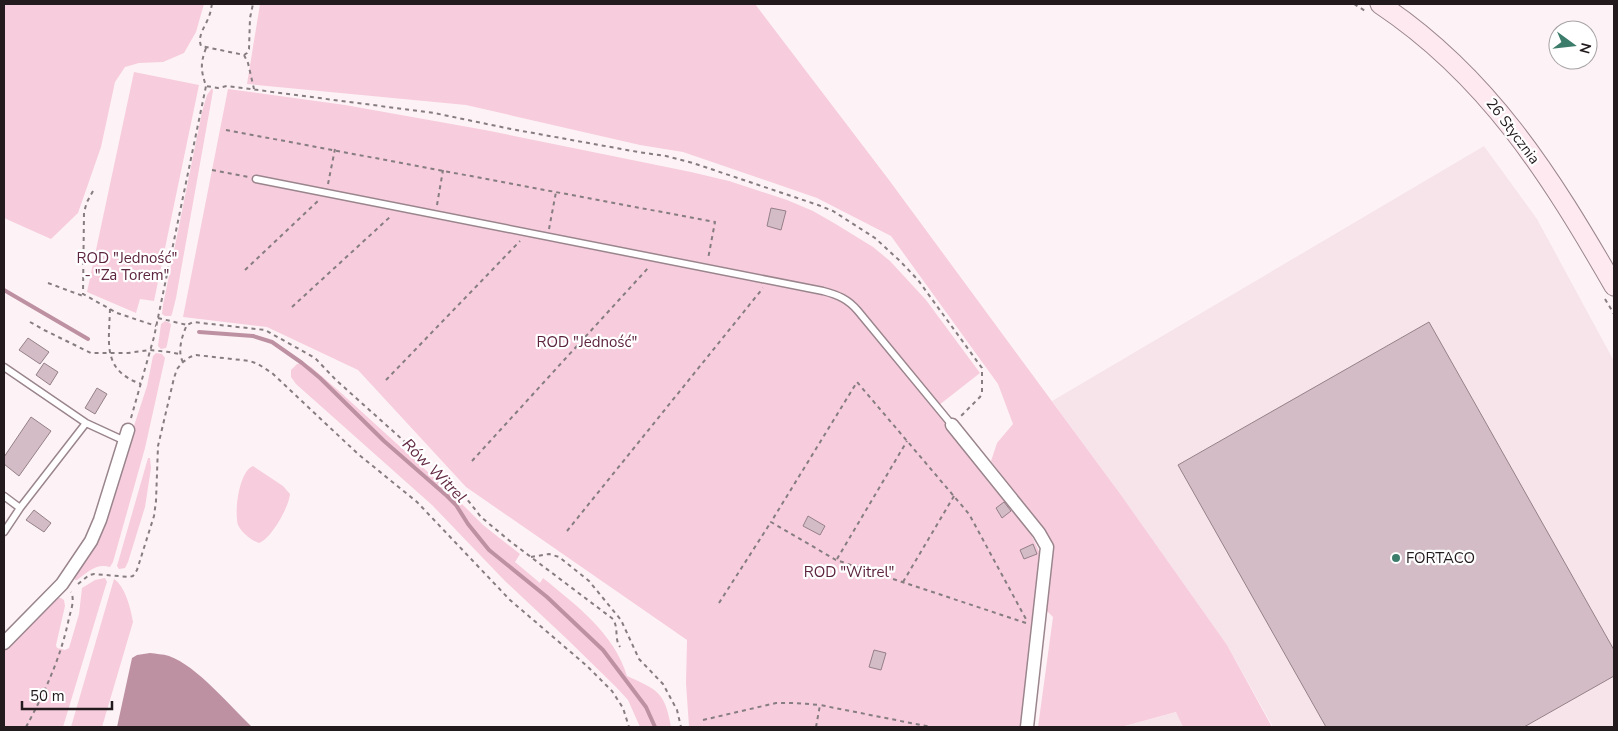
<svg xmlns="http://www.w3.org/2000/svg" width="1618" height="731" font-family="'Nunito Sans',sans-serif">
<rect width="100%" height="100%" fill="#fdf3f6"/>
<path fill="#f7e4eb" d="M1484,146L1537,219L1614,361V727H1273L1227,645L1121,495L1052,401Z
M1177,712L1183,727H1121Z"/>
<path fill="#f7ccdc" d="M4,4H204L196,32L184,53L163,62L139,63L125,67L115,82L101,147L78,213L51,239L4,218Z
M260,4H755L889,180L1121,495L1227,645L1272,727H1183L1176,712L1121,727H1038L1053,617L1046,610L1053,544L991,461L997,443L1013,424L998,384L891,236L817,198L683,152L640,145L466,105L247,84Z
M134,72L199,85L154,301L140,299L136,313L87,292Z
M212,88L213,91L176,298L172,314L171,316H165L162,314L163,305L202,112L207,95Z
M228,89L345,105L485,130L691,172L729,181L787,200L813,211L834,223L873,247L890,261L926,300L980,373L934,409L1015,511L1030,532L1043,560L1024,727H689L686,683L687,640L466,487L358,370L267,327L183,317Z
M165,321L170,323L171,325L167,345L166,348L161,349L158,346L161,324Z
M156,353L162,354L165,358L145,448L113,562L110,567C96,563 88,572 77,580H75L74,575L102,524L147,386L153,356Z
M303,363L311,367L340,392L452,494L483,525L520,554L515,562L540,583L543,578C576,605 614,633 627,676C658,690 665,692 671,727H640L628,700L616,687L568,640L505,581L432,505L296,384L291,377V370L297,364Z
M148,458H150L151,468L145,507L128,562L125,568L119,569L117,566Z
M253,466L283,486L290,494C289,507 271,539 259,543C252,541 241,532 238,525C234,512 239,471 253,466Z
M105,578L107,582L105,588L63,727H4V648L56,597L61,598L64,600L65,606L56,645L57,648L65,650L69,648L79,614L82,588L95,580Z
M114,579C125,586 131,609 133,622L102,727H71Z"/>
<path fill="#be91a2" d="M150,653C156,654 163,654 169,656C197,666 230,706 252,727H117L132,658L137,655Z"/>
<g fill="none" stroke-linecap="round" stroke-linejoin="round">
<path stroke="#be91a2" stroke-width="4" d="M4,290L88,339
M199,332L253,336L272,342L302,363L320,378L384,441L447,496L456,505L468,524L489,550L547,597L603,650L646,707L655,727"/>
</g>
<path fill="#d3bcc5" stroke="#958088" d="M771,208L786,211L781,230L767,226Z
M1429,322L1614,650V676L1524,727H1326L1178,465Z
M28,338L49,352L40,364L19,350Z
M44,363L58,372L50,385L36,375Z
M97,388L107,394L95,414L85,408Z
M31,417L51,431L19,476L4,464V457Z
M1004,502L1011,511L1002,518L996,508Z
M34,510L51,523L44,532L26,520Z
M808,516L825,526L820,535L803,526Z
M1033,544L1037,554L1024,559L1020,550Z
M874,650L886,653L881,670L869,667Z"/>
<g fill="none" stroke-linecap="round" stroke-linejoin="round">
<g stroke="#9a858d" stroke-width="9">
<path id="lane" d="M256,179L823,291C838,295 848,299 858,311L952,425
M4,367L86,423L125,441
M4,496L20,508
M4,532L20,508L86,423"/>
</g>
<g stroke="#9a858d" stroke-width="15">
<path id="street" d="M952,425L1039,533L1047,547L1027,727
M4,643L62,584L91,541L100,520L128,430"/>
</g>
<g stroke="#9a858d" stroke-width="21">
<path id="secondary" d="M1380,4C1488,76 1550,175 1614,286"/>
</g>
<path stroke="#867d80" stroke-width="2" stroke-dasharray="4 4" stroke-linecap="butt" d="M212,4C211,8 211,12 209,16C206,26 197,35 201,46L244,55L247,53L249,49L250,18L253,4
M1354,4L1367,12
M206,48C200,64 201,71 206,86L218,88L227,86L434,113L511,129L638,152L666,156L693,163L818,205L833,211L875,238L900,261L918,280L982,368V393L980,397L961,416
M244,55L248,63L254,89
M226,130L715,222L708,259
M212,170L249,177
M328,184L335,149
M93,191L87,202L84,212L83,294L117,313L156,326
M437,205L443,170
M549,229L556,192
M245,270L319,200
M48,283L83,296
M1605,299L1614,314
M292,307L391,216
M110,309C109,344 102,370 141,384
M158,318L187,325
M30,322L44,330L91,353H128L150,350L169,352L179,354
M183,362C177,352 182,335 187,325L193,322L265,330L315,358L336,380L463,494L481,517L511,542L613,619C619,629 614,638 620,647
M386,380L520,241
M131,418L154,337L206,86
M472,461L649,267
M567,531L763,288
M531,557L549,554L559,557L589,581L621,620L639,659L663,684L677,710L681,727
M837,559L907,441
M903,582L954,496
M78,584L89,575L94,574L129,577L133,576L137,570L154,516L156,501L158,446L174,378L177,369L183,362L190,357L196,355L250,361L258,364L272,373L358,454L417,502L510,600L587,666L612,691L623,708L629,727
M719,603L771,522
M1026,623L836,560L771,522L857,382L969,514L1027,621
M703,720L776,703H795L820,705
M26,727C45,692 61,657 69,618C71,610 75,600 71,592
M816,727L820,705L931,727"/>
<use href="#lane" stroke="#fff" stroke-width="6"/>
<use href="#street" stroke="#fff" stroke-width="12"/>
<use href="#secondary" stroke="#fee9f1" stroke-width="19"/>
</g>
<circle fill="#3c7c6b" stroke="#fff" stroke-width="2" cx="1396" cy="558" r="5"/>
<g text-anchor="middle" stroke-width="4.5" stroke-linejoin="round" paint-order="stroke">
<g font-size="15" fill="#221a1d" stroke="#fff">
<text transform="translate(1513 131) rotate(53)" y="5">26 Stycznia</text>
</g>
<g font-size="15" fill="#5d243f" stroke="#fff">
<text x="127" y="263">ROD "Jedność"<tspan x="127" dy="17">- "Za Torem"</tspan></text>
<text x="587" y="347">ROD "Jedność"</text>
<text x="849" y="577">ROD "Witrel"</text>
</g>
<g font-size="15" fill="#221a1d" stroke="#fff" text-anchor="start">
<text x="1406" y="563">FORTACO</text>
</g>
<g font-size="16" font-style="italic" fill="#642b45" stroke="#fff">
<text transform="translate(435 470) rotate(45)" y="6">Rów Witrel</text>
</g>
</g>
<rect width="1618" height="731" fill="none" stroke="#221a1d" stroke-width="10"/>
<g transform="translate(1573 45) rotate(105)"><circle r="24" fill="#ffffff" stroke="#a7a3a5"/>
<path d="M0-4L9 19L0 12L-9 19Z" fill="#3c7c6b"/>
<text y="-8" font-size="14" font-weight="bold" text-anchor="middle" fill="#221a1d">N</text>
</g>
<path d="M22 701v8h90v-8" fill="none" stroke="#221a1d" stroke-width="2.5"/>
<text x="30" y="701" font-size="15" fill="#221a1d" stroke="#ffffff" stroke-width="4" paint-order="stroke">50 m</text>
</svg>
